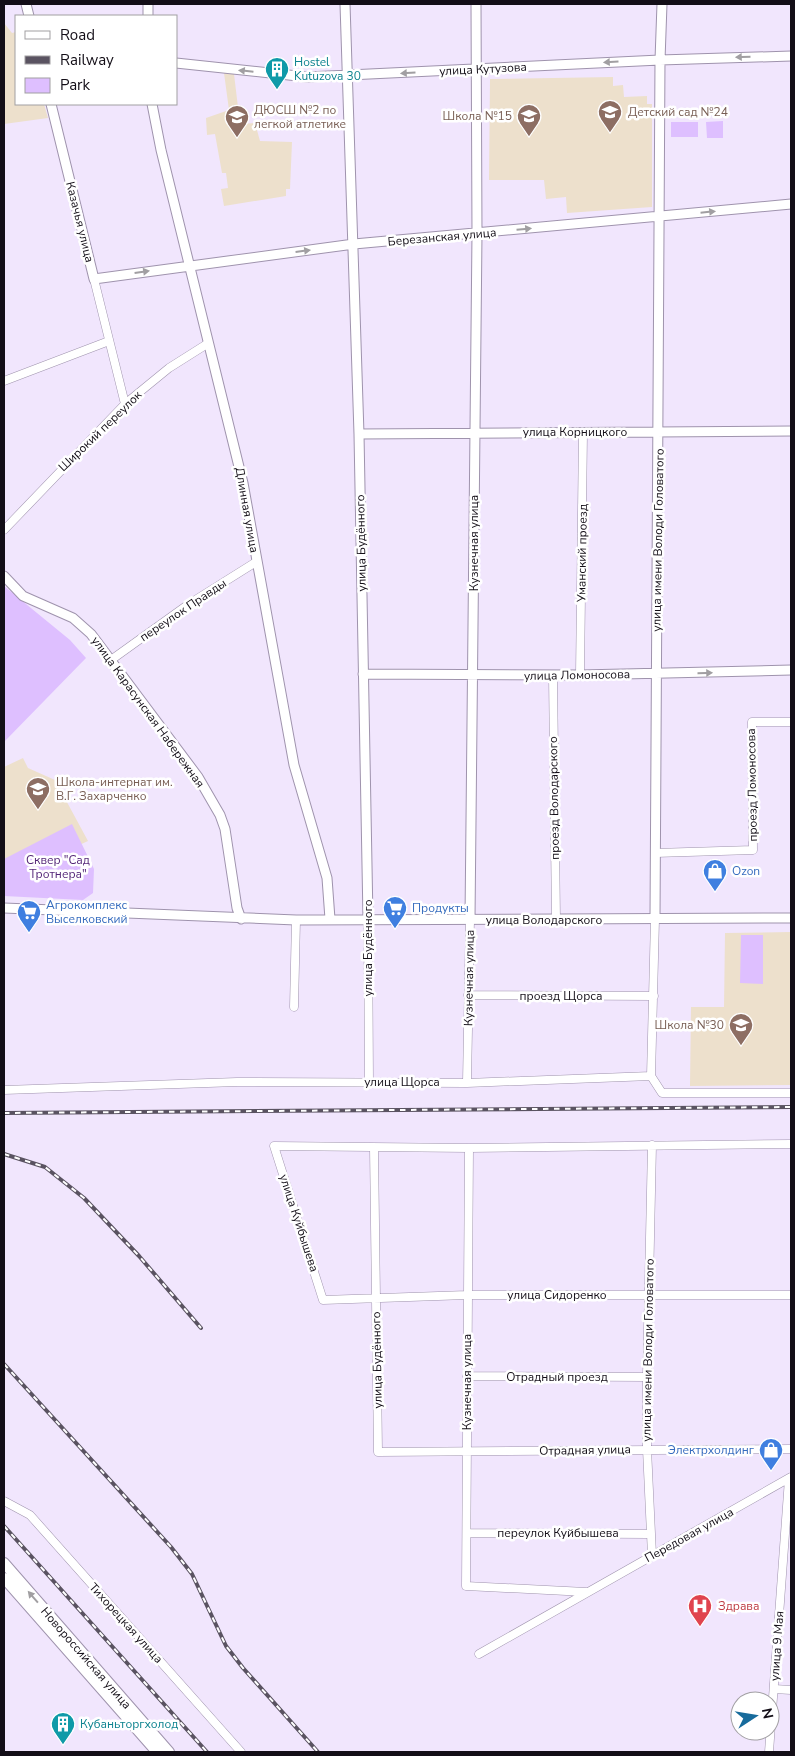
<svg xmlns="http://www.w3.org/2000/svg" width="795" height="1756" font-family="'Nunito Sans',sans-serif">
<rect width="100%" height="100%" fill="#f1e6fd"/>
<path fill="#ede0cc" d="M4,23L12,33L16,32V104H44L48,118L4,124Z
M224,73L234,74L240,124L255,123L260,141L292,142L290,189H286V196L224,206L221,189L228,188L226,173H222L215,134L207,135L206,118L229,110Z
M613,77V86L623,85L624,97L647,96V104H652V207L567,213L566,197L546,199L544,180H489L490,79Z
M23,758L28,768L55,780L88,841L4,880V767Z
M791,932V1085L690,1086L691,1007H724L725,933Z"/>
<path fill="#debfff" d="M723,121V138H707L706,122Z
M671,122H698V137H671Z
M4,586L70,640L86,658L4,742Z
M72,824L94,869L93,893L83,900L4,896V859Z
M741,935H763V984L740,983Z"/>
<g fill="none" stroke-linecap="round" stroke-linejoin="round">
<g stroke="#9f93ad" stroke-width="9">
<path id="minor" d="M94,279L125,404
M4,381L109,341
M4,530L125,404L169,368L207,344
M111,660L189,604L256,562
M553,675L556,920
M580,675L583,432
M655,853L753,850L752,722H791
M368,919L369,1082
M468,995L654,996
M294,1007L296,920
M651,1076L655,919
M651,1076L662,1093H791
M467,1083L470,919
M4,1090L237,1082L467,1083L651,1076
M791,1144L469,1148L274,1146L323,1300L467,1295H791
M374,1148L378,1452L791,1449
M469,1148L466,1586L586,1592
M467,1376L647,1377
M4,1501L30,1515L241,1752
M467,1533L650,1534
M652,1555L647,1449V1377L652,1145
M479,1654L791,1477
M774,1689L791,1690
M769,1752L789,1479"/>
</g>
<g stroke="#9f93ad" stroke-width="11">
<path id="tertiary" d="M26,4L29,16
M148,4V16
M345,4L359,434L368,919
M176,63L307,77L660,60L791,56
M51,104L94,279L354,244L791,204
M152,104L161,150L243,483L294,765L327,878L330,919
M359,434L791,431
M4,576L23,596L73,618L91,634L198,777L220,815L225,829L237,908L241,919
M363,674L580,675L791,670
M4,908L296,920L791,918
M470,919L477,234L476,4
M655,919L660,60L662,4"/>
</g>
<g stroke="#9f93ad" stroke-width="12">
<path id="secondary" d="M4,1563L169,1752
M4,1578L157,1752"/>
</g>
<use href="#minor" stroke="#fff" stroke-width="8"/>
<use href="#tertiary" stroke="#fff" stroke-width="9"/>
<use href="#secondary" stroke="#fff" stroke-width="10"/>
<g stroke="#5a5361" stroke-width="4">
<path id="rail" d="M4,1113L791,1107
M4,1154L45,1167L84,1198L139,1256L201,1328
M4,1364L171,1547L192,1574L226,1646L243,1668L318,1752
M4,1526L207,1752"/>
</g>
<use href="#rail" stroke="#fff" stroke-width="2" stroke-dasharray="5.5" stroke-linecap="butt"/>
</g>
<defs><path id="oneway-solid" d="M-6-.8H1V-3.2L6.5 0L1 3.2V.8H-6Z" transform="scale(1.25)"/></defs>
<g fill="#a19fa2">
<use href="#oneway-solid" transform="translate(743 57) rotate(178)"/>
<use href="#oneway-solid" transform="translate(611 62) rotate(177)"/>
<use href="#oneway-solid" transform="translate(246 71) rotate(-174)"/>
<use href="#oneway-solid" transform="translate(408 73) rotate(177)"/>
<use href="#oneway-solid" transform="translate(708 212) rotate(-6)"/>
<use href="#oneway-solid" transform="translate(524 229) rotate(-5)"/>
<use href="#oneway-solid" transform="translate(303 251) rotate(-7)"/>
<use href="#oneway-solid" transform="translate(142 272) rotate(-8)"/>
<use href="#oneway-solid" transform="translate(705 673) rotate(-1)"/>
<use href="#oneway-solid" transform="translate(33 1597) rotate(-131)"/>
</g>
<defs>
<g id="building-pin" transform="scale(1.25)"><path d="M0 17L-7.5 6A9.5 9.5 0 1 1 7.5 6Z" fill="#0f9aa8" stroke="#fff"/><path d="M-4-6H4V6H1V3H-1V6H-4ZM-2.5-4.3h1.7v1.8h-1.7ZM.8-4.3h1.7v1.8H.8ZM-2.5-1h1.7V.8h-1.7ZM.8-1h1.7V.8H.8Z" fill="#fff"/></g>
<g id="school-pin" transform="scale(1.25)"><path d="M0 17L-7.5 6A9.5 9.5 0 1 1 7.5 6Z" fill="#8d6e63" stroke="#fff"/><path d="M0-5L7-2L0 1L-7-2ZM-4 1L0 2.5L4 1V4Q0 6-4 4Z" fill="#fff"/></g>
<g id="shop-pin" transform="scale(1.25)"><path d="M0 17L-7.5 6A9.5 9.5 0 1 1 7.5 6Z" fill="#3f7fe0" stroke="#fff"/><path d="M-5-2.5h2.3a2.7 3.5 0 0 1 5.4 0H5L5.5 6h-11ZM-1.5-2.5h3a1.5 2.3 0 0 0-3 0Z" fill="#fff"/></g>
<g id="supermarket-pin" transform="scale(1.25)"><path d="M0 17L-7.5 6A9.5 9.5 0 1 1 7.5 6Z" fill="#3f7fe0" stroke="#fff"/><path d="M-6-5.5h2.5l.6 2H6L4.5 2H-2.5L-4.4-4H-6ZM-1.5 3.2a1.3 1.3 0 1 0 .1 0ZM3 3.2a1.3 1.3 0 1 0 .1 0Z" fill="#fff"/></g>
<g id="hospital-pin" transform="scale(1.25)"><path d="M0 17L-7.5 6A9.5 9.5 0 1 1 7.5 6Z" fill="#e0444e" stroke="#fff"/><path d="M-5-5h3v3.5h4V-5h3V5h-3V1.5h-4V5h-3Z" fill="#fff"/></g>
</defs>
<g fill-rule="evenodd">
<use href="#building-pin" x="277" y="69"/>
<use href="#school-pin" x="610" y="112"/>
<use href="#school-pin" x="529" y="116"/>
<use href="#school-pin" x="237" y="117"/>
<use href="#school-pin" x="38" y="789"/>
<use href="#shop-pin" x="715" y="871"/>
<use href="#supermarket-pin" x="395" y="908"/>
<use href="#supermarket-pin" x="29" y="912"/>
<use href="#school-pin" x="741" y="1025"/>
<use href="#shop-pin" x="771" y="1450"/>
<use href="#hospital-pin" x="700" y="1606"/>
<use href="#building-pin" x="63" y="1724"/>
</g>
<g text-anchor="middle" stroke-width="5" stroke-linejoin="round" paint-order="stroke">
<g font-size="12" fill="#0d838f" stroke="#fff" text-anchor="start">
<text x="294" y="66">Hostel<tspan x="294" dy="14">Kutuzova 30</tspan></text>
<text x="80" y="1728">Кубаньторгхолод</text>
</g>
<g font-size="12" fill="#130e17" stroke="#fff">
<text transform="translate(483 69) rotate(-3)" y="4">улица Кутузова</text>
<text transform="translate(80 222) rotate(76)" y="4">Казачья улица</text>
<text transform="translate(442 237) rotate(-5)" y="4">Березанская улица</text>
<text transform="translate(100 431) rotate(-44)" y="4">Широкий переулок</text>
<text x="575" y="436">улица Корницкого</text>
<text transform="translate(247 510) rotate(80)" y="4">Длинная улица</text>
<text transform="translate(658 540) rotate(-89)" y="4">улица имени Володи Головатого</text>
<text transform="translate(361 543) rotate(-91)" y="4">улица Будённого</text>
<text transform="translate(474 543) rotate(-90)" y="4">Кузнечная улица</text>
<text transform="translate(582 553) rotate(-89)" y="4">Уманский проезд</text>
<text transform="translate(183 610) rotate(-34)" y="4">переулок Правды</text>
<text transform="translate(577 675) rotate(-1)" y="4">улица Ломоносова</text>
<text transform="translate(148 712) rotate(54)" y="4">улица Карасунская Набережная</text>
<text transform="translate(752 785) rotate(-91)" y="4">проезд Ломоносова</text>
<text transform="translate(554 798) rotate(-91)" y="4">проезд Володарского</text>
<text x="544" y="924">улица Володарского</text>
<text transform="translate(368 948) rotate(-90)" y="4">улица Будённого</text>
<text transform="translate(469 978) rotate(-89)" y="4">Кузнечная улица</text>
<text x="561" y="1000">проезд Щорса</text>
<text x="402" y="1086">улица Щорса</text>
<text transform="translate(299 1223) rotate(72)" y="4">улица Куйбышева</text>
<text x="557" y="1299">улица Сидоренко</text>
<text transform="translate(648 1350) rotate(-89)" y="4">улица имени Володи Головатого</text>
<text transform="translate(377 1360) rotate(-91)" y="4">улица Будённого</text>
<text x="557" y="1381">Отрадный проезд</text>
<text transform="translate(467 1382) rotate(-90)" y="4">Кузнечная улица</text>
<text transform="translate(585 1450) rotate(-1)" y="4">Отрадная улица</text>
<text x="558" y="1537">переулок Куйбышева</text>
<text transform="translate(689 1535) rotate(-29)" y="4">Передовая улица</text>
<text transform="translate(126 1623) rotate(48)" y="4">Тихорецкая улица</text>
<text transform="translate(777 1646) rotate(-86)" y="4">улица 9 Мая</text>
<text transform="translate(86 1658) rotate(49)" y="4">Новороссийская улица</text>
</g>
<g font-size="12" fill="#785e54" stroke="#fff" text-anchor="start">
<text x="254" y="114">ДЮСШ №2 по<tspan x="254" dy="14">легкой атлетике</tspan></text>
<text x="628" y="116">Детский сад №24</text>
<text x="512" y="120" text-anchor="end">Школа №15</text>
<text x="56" y="786">Школа-интернат им.<tspan x="56" dy="14">В.Г. Захарченко</tspan></text>
<text x="724" y="1029" text-anchor="end">Школа №30</text>
</g>
<g font-size="12" fill="#542778" stroke="#fff">
<text x="58" y="864">Сквер "Сад<tspan x="58" dy="14">Тротнера"</tspan></text>
</g>
<g font-size="12" fill="#366cbe" stroke="#fff" text-anchor="start">
<text x="732" y="875">Ozon</text>
<text x="46" y="909">Агрокомплекс<tspan x="46" dy="14">Выселковский</tspan></text>
<text x="412" y="912">Продукты</text>
<text x="754" y="1454" text-anchor="end">Электрхолдинг</text>
</g>
<g font-size="12" fill="#be3a42" stroke="#fff" text-anchor="start">
<text x="718" y="1610">Здрава</text>
</g>
</g>
<rect width="795" height="1756" fill="none" stroke="#130e17" stroke-width="10"/>
<rect x="15" y="15" width="162" height="90" fill="#ffffff" stroke="#a19fa2"/>
<rect x="25" y="31" width="25" height="8" fill="#ffffff" stroke="#a19fa2"/>
<text x="60" y="40" font-size="15" fill="#130e17">Road</text>
<rect x="25" y="56" width="25" height="8" fill="#5a5361" stroke="#a19fa2"/>
<text x="60" y="65" font-size="15" fill="#130e17">Railway</text>
<rect x="25" y="78" width="25" height="15" fill="#debfff" stroke="#a19fa2"/>
<text x="60" y="90" font-size="15" fill="#130e17">Park</text>
<g transform="translate(755 1716) rotate(78)"><circle r="24" fill="#ffffff" stroke="#a19fa2"/>
<path d="M0-4L9 19L0 12L-9 19Z" fill="#176b9c"/>
<text y="-8" font-size="14" font-weight="bold" text-anchor="middle" fill="#130e17">N</text>
</g>
</svg>
